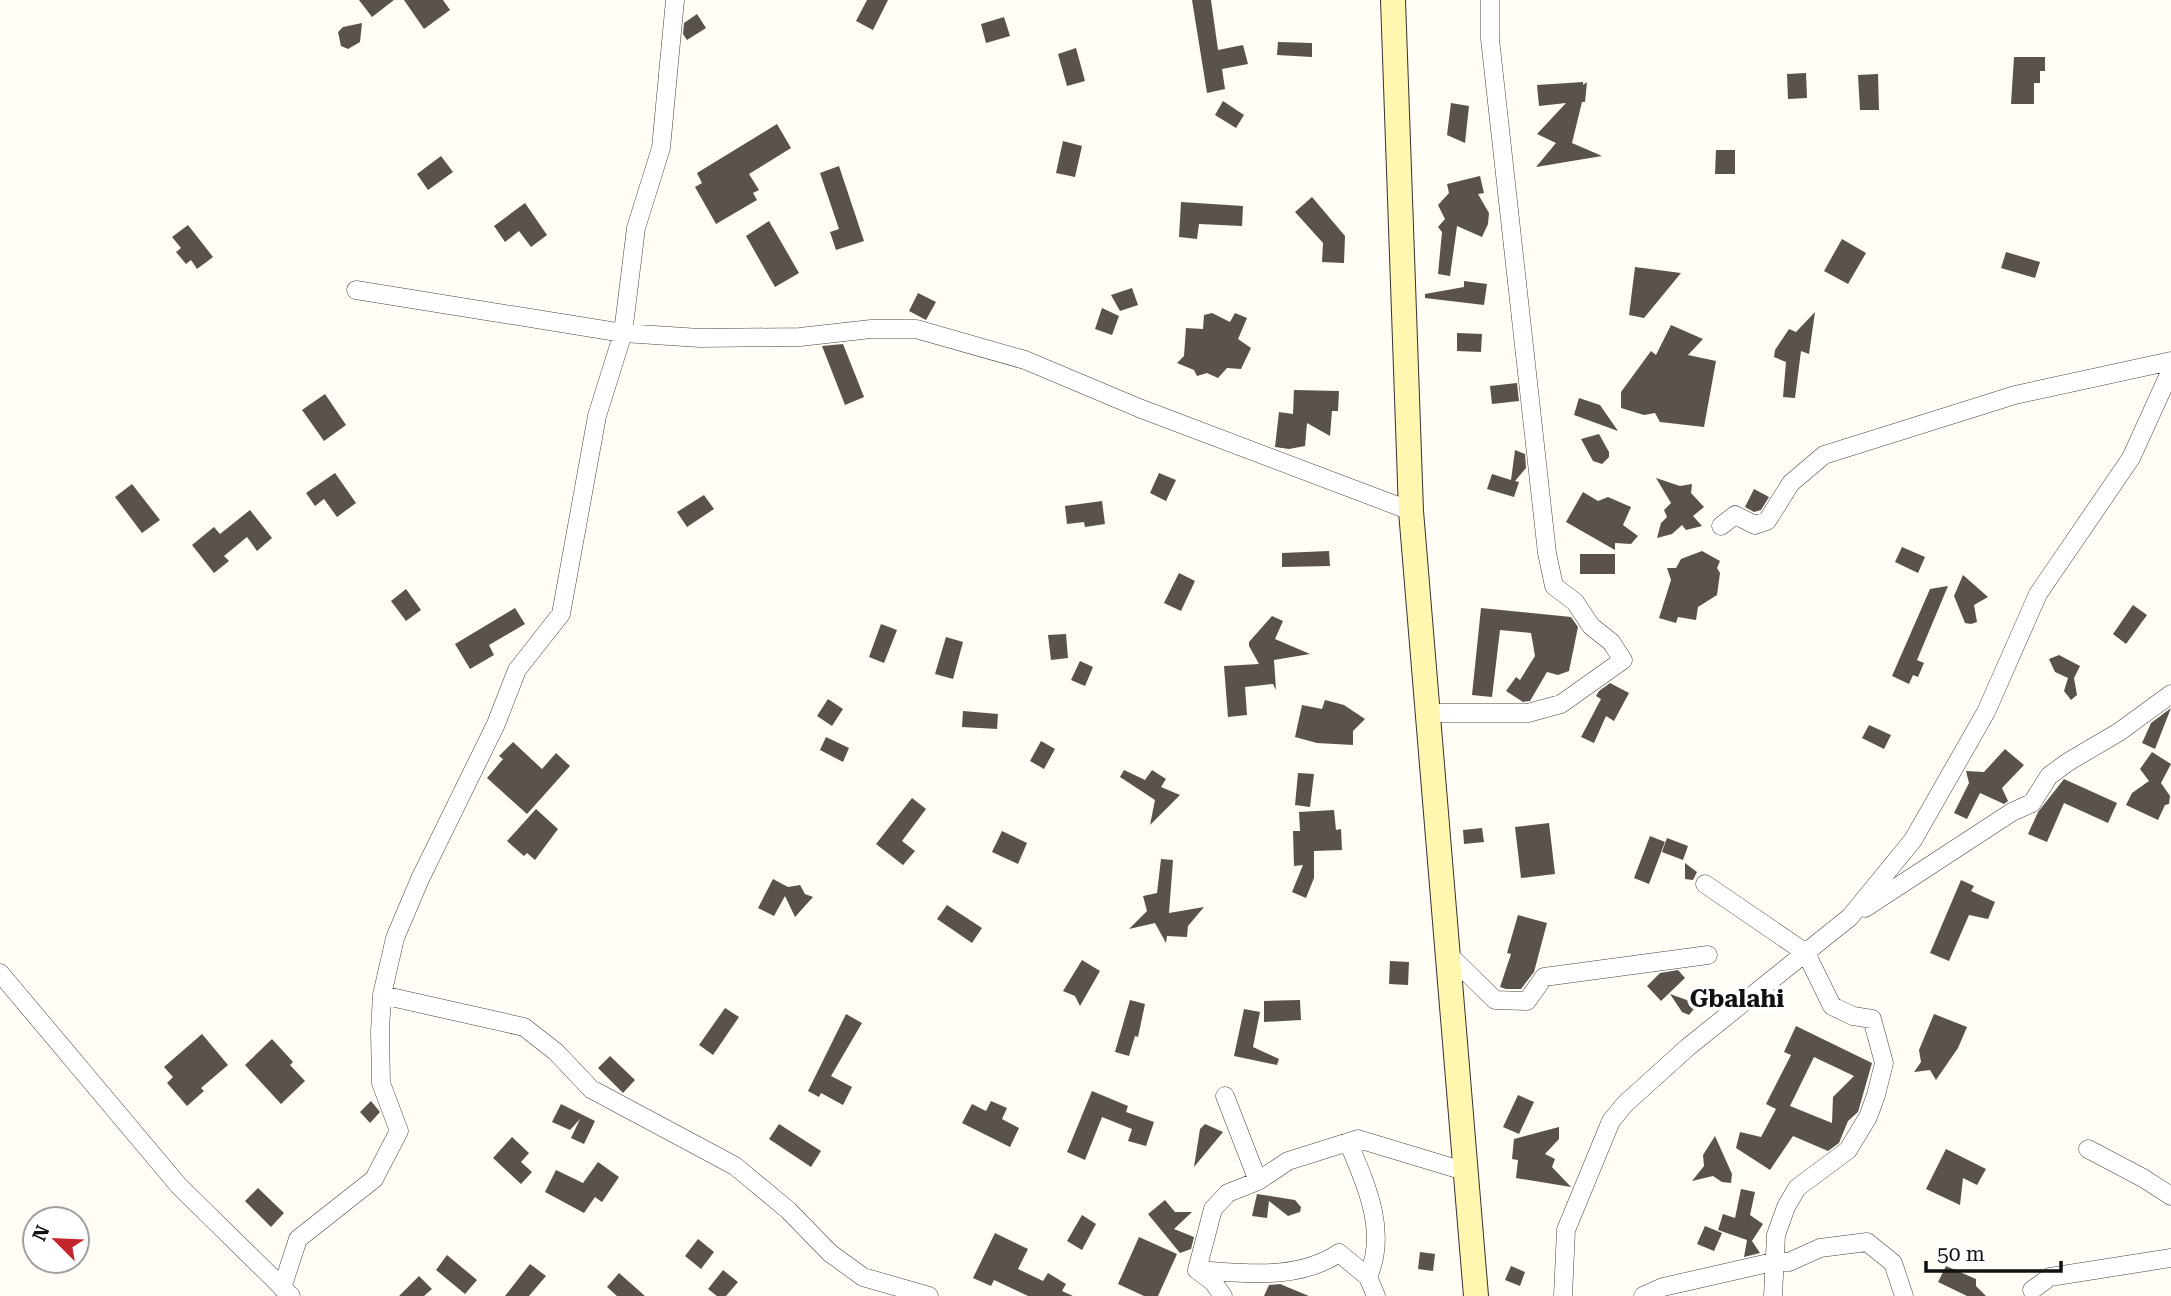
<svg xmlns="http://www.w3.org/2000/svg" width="2171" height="1296" font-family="'Roboto Serif',serif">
<rect width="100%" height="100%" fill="#fffdf5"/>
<path fill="#5a524d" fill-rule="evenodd" d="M359,0H394L372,17Z
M404,0H443L450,10L424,29Z
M867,0H888L873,30L856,21Z
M1192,0H1211L1218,50L1243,45L1248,64L1222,69L1225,89L1207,93Z
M697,14L706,28L687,40L683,34L684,23Z
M1004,17L1010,36L986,43L981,24Z
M362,23L360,42L348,49L341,46L338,32L343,27Z
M1278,42L1312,43V57L1277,55Z
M1076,48L1085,81L1067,86L1058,54Z
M2014,57H2045V71H2040V83H2034V104H2011Z
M1806,73L1807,98L1788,99L1787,74Z
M1878,74L1879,110H1860L1858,75Z
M1583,82V85L1587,82L1585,102H1582L1572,143L1602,156L1536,167L1556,143L1537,134L1566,103L1539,106L1537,85Z
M1223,101L1244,115L1236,128L1215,115Z
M1451,103L1469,106L1465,143L1447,135Z
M777,124L791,148L749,174L759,190L753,193L757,200L716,224L695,187L702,183L697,173Z
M1063,141L1082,146L1075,177L1056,173Z
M1716,150H1735V174H1715Z
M441,156L453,172L428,190L417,174Z
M839,166L864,241L836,250L830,232L839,229L820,173Z
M1480,176L1484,193L1478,194L1489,213L1488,224L1482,237L1457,226L1450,276L1438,274L1442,232L1438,227L1445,219L1438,205L1449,193L1447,184Z
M1312,197L1345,236L1344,263L1322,262L1323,243L1295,212Z
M1181,202L1243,206L1242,226L1199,224L1197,239L1179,237Z
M525,203L547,235L531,247L519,231L505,242L494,226Z
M769,221L799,273L775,287L746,236Z
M188,225L213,257L197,269L191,260L186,264L176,252L181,248L172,237Z
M1842,239L1866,253L1848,284L1824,271Z
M2006,252L2040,262L2035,278L2001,268Z
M1635,267L1681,273L1644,318L1629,315Z
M1464,281L1487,284L1484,305L1425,298V294L1464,287Z
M1132,288L1138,305L1120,311L1111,295Z
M918,293L936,302L926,320L909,311Z
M1102,308L1119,316L1112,335L1095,329Z
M1815,312L1809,354L1801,351L1795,398L1783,397L1786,362L1774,357L1775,350L1789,329L1796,332Z
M1212,313L1230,322L1235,313L1247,318L1238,339L1251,348L1241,369L1227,368L1218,378L1207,373L1197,376L1194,370L1177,363L1184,356L1186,328L1203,329L1204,315Z
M1671,325L1703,339L1688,355L1716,361L1704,427L1660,422L1655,413L1644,415L1621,408V392L1651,351L1656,355Z
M1457,333L1482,334L1481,352L1457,351Z
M843,344L864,397L845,405L822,346Z
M1517,383L1519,401L1492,404L1490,386Z
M1294,390L1339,391L1338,411H1332L1330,436L1307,423L1305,446L1289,449L1275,447L1279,412L1293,414Z
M325,394L346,425L324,441L302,410Z
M1579,398L1600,405L1618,431L1574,415Z
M1599,434L1609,452V457L1602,464L1593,461L1581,439Z
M1515,450L1525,454L1526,468L1515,481L1519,482L1514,497L1487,489L1492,474L1511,480Z
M335,473L356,503L337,517L324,499L315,506L306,493Z
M1159,473L1176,480L1166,501L1150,493Z
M1656,478L1680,486L1692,484L1691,493L1704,507L1693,516L1702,526L1686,530L1682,525L1672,534L1657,538L1661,523L1667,517L1664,510L1671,503Z
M132,484L160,520L142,533L115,497Z
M1754,489L1769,497L1761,510L1754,512L1745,507Z
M1583,492L1598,501L1608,497L1631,507L1623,525L1638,536L1631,544L1615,543V550L1566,522Z
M704,495L714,509L687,527L677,512Z
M1102,501L1105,524L1085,527L1084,522L1067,524L1065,506Z
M250,510L272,538L257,551L247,537L224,556L229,561L214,573L192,545L214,527L220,534Z
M1902,547L1925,557L1918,573L1895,562Z
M1329,551L1330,566L1282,567V553Z
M1702,551L1720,561L1717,568L1720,573L1717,595L1698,607L1696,620L1678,617L1676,623L1659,618L1671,580L1667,568H1676L1681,559Z
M1580,554H1615V574H1580Z
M1179,573L1195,581L1181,611L1164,603Z
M1963,575L1988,597L1974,605L1977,622L1971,624L1965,623L1954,596Z
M1948,586L1917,660L1924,663L1918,677L1913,675L1909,684L1892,676L1930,589Z
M406,589L421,610L406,621L391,601Z
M2133,605L2147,615L2126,644L2113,634Z
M515,608L525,624L489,645L494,655L470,669L455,644Z
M1481,608L1571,617L1578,627L1569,671L1558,675L1547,672L1530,701L1523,702L1506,691L1516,677L1520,680L1535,656L1531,633L1500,630L1492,697L1472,695Z
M1272,616L1283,621L1275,639L1310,654L1274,660L1276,690L1273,684L1245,687L1247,715L1228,717L1224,666L1259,664L1249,646V642Z
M881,624L897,630L884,663L869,657Z
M1066,634L1068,658L1051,660L1048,635Z
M946,637L963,642L953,679L935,674Z
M2059,655L2080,666L2074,678L2077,695L2071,700L2064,691L2068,678L2055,672L2049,659Z
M1080,661L1093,667L1085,686L1071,680Z
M1610,683L1629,693L1614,721L1606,716L1594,743L1581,737L1601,699L1596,696L1599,691Z
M828,699L843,709L832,726L817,716Z
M1325,700L1344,705L1365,719L1353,731V745L1317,743L1295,737L1302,705L1322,709Z
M2171,708L2155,749L2142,743L2151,723Z
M963,711L998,714L997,729L962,727Z
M1869,725L1891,735L1884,749L1862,738Z
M826,737L849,748L843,762L820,750Z
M1041,741L1055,749L1044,769L1030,761Z
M513,742L542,769L556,753L570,766L527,814L487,778L503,759L499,756Z
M2005,749L2024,765L2002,788L2008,801L2004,804L1980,793L1967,819L1954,813L1969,783L1966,771L1984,772Z
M2152,752L2171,764L2161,783L2170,796L2169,804L2165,805L2158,820L2126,805L2132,793L2149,781L2140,769Z
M1124,770L1145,780L1152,770L1166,779L1161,787L1180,795L1150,825L1155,800L1120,777Z
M1298,773L1314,774L1310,807L1295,805Z
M2064,779L2117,803L2108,823L2064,803L2047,842L2028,834L2038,812Z
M912,798L926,809L902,841L915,851L903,865L876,844Z
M536,809L558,829L535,860L527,853L524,856L507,841Z
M1334,810L1336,830L1341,829L1342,850L1314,851V878L1306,898L1292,892L1303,865L1294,866L1293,831H1300L1299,812Z
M1549,823L1555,874L1521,878L1515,827Z
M1482,828L1484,842L1464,844L1463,830Z
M1002,831L1027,843L1018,864L992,852Z
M1650,836L1665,842L1649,884L1634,878Z
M1667,838L1688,846L1683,860L1662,852Z
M1161,859L1173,860L1169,913L1204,907L1188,926L1187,937L1167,936L1166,943L1155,923L1129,929L1147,911L1143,896L1157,893Z
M1685,863L1697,872L1693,880L1685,879Z
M773,879L788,887L800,885L805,894L813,897L795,917L785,896L774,916L758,908Z
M1961,880L1974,886L1971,891L1995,902L1988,919L1969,915L1949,961L1930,953Z
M947,905L982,928L972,943L937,919Z
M1518,915L1547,923L1534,972L1521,989H1506L1500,987L1511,954L1507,953Z
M1082,960L1100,971L1080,1006L1075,996L1063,991Z
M1390,961L1409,962L1408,985L1389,984Z
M1678,970L1685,978L1661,1001L1647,986L1660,973Z
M1670,994L1698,1004L1689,1015L1682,1012Z
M1130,1000L1145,1004L1138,1037L1135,1036L1129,1056L1115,1052Z
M1300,1000L1301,1020L1264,1022V1001Z
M725,1008L739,1017L713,1055L699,1045Z
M1244,1009L1260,1012L1253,1047L1279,1059L1277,1065L1234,1056Z
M846,1014L862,1023L831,1076L852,1087L843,1105L821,1093L819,1097L808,1091Z
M1934,1014L1967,1027L1958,1048L1936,1080L1930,1070L1914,1072L1921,1062L1919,1050Z
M1796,1026L1872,1063L1858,1112L1848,1121L1839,1143L1828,1151L1793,1136L1770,1170L1736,1148L1740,1132L1761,1137L1776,1109L1766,1104L1791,1055L1784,1052ZM1814,1057L1854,1076L1833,1097L1832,1123L1790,1106Z
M202,1034L228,1065L201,1088L204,1091L187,1106L167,1083L173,1077L164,1067Z
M272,1039L293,1062L290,1065L305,1081L281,1104L245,1065Z
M610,1056L635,1080L623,1093L598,1068Z
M1092,1091L1128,1106L1126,1112L1154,1122L1146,1146L1128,1141L1132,1129L1102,1117L1085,1160L1067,1152Z
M1518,1095L1534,1102L1519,1134L1503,1127Z
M371,1101L380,1112L370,1123L360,1112Z
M991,1101L1007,1108L1002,1119L1019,1128L1010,1147L962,1123L972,1104L986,1111Z
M561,1104L595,1121L584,1144L571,1138L580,1119L570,1130L552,1122Z
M779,1124L821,1151L811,1167L769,1139Z
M1205,1124L1223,1132L1194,1167L1200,1129Z
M1559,1127V1139L1545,1154L1555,1159L1552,1167L1571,1187L1516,1178L1518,1160L1512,1159L1514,1139Z
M1715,1136L1732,1174L1731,1183L1722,1182L1713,1176L1692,1181L1704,1166L1703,1155Z
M512,1137L529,1153L521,1162L532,1172L521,1184L493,1158Z
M1946,1149L1986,1169L1977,1185L1963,1178L1960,1205L1926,1189Z
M598,1162L619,1177L602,1202L595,1197L584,1213L545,1192L556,1170L583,1183Z
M258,1188L284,1213L271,1227L245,1201Z
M1741,1189L1755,1192L1750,1215L1763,1224L1752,1241L1760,1253L1744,1257L1747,1240L1718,1230L1723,1214L1735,1218Z
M1257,1194L1295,1200L1301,1207L1300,1212L1288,1216L1269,1201L1267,1218L1252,1216Z
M1165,1200L1175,1212H1192L1174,1229L1194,1237L1191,1249L1180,1253L1148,1214Z
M1082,1215L1096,1224L1082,1250L1067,1241Z
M1705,1226L1722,1233L1714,1251L1697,1244Z
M995,1233L1028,1249L1018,1269L1043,1281L1048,1273L1066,1284L1062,1291L1073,1296H1028L994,1280L991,1286L973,1278Z
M1139,1237L1177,1254L1158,1296H1144L1118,1284Z
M698,1239L714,1252L701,1269L685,1256Z
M1420,1252L1435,1254L1433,1271L1418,1269Z
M447,1255L477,1280L465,1294L436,1270Z
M530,1264L546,1276L529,1296H505Z
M1511,1266L1525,1272L1520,1286L1505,1280Z
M1946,1266L1976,1279V1286L1986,1296H1967L1938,1282Z
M723,1270L738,1282L726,1296H717L708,1289Z
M619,1273L645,1296H617L607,1287Z
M419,1276L432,1289L424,1296H399Z
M1280,1284L1309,1296H1264L1269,1285Z"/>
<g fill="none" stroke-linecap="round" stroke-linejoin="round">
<g stroke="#444" stroke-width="19">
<path id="street" d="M356,290L623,333L700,338L800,337L871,329H916L1025,360L1139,408L1411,511
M1721,526L1735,515L1755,525L1767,521L1791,483L1824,455L2015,395L2171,361
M1427,713H1528L1561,704L1623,660L1611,642L1591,626L1575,602L1554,586L1547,553L1490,39V0
M1705,884L1806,953L1832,1006L1853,1016L1872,1019L1884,1063L1876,1095L1868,1117L1848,1150L1797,1188L1786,1207L1776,1235L1773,1296
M1865,908L2012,812L2032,803L2049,776L2068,762L2119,732L2171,694
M1446,952L1495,1000L1527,1001L1544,977L1708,955
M0,973L179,1186L291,1296
M382,995L524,1027L556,1052L591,1089L735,1166L788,1210L830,1253L863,1277L929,1296
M1225,1096L1258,1181
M1348,1142C1366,1184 1388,1231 1368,1277
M2088,1149L2143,1178L2171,1196
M1197,1270C1245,1273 1297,1281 1339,1253L1368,1277L1376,1296
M282,1288L298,1239L374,1179L399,1131L381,1083L380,1031L382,995L395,938L420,879L496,724L517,670L561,614L597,416L623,333L636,228L661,148L675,0
M2032,1290L2050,1277L2171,1258
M1223,1296L1213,1282L1197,1270L1213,1209L1228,1193L1258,1181L1288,1161L1358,1139L1464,1171
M1563,1296L1566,1230L1611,1121L1625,1104L1688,1047L1850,917L1913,840L1986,712L2038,594L2131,458L2171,370
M1643,1296L1663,1287L1773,1262H1789L1820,1248L1867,1242L1893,1263L1904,1296"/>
</g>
<g stroke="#333" stroke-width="26">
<path id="secondary" d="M1393,0L1411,511L1476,1296"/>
</g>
<use href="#street" stroke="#fff" stroke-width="18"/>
<use href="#secondary" stroke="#fff6b0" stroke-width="24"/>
</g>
<g text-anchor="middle" stroke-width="7" stroke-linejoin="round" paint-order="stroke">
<g font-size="24" font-weight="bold" fill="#111" stroke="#fff">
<text x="1737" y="1007">Gbalahi</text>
</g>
</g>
<g transform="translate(56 1240) rotate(294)"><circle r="33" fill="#ffffff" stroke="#a0a0a0" stroke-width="2"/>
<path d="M0-5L12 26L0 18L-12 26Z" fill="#c4262e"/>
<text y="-10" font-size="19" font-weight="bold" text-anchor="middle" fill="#111111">N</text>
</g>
<path d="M1926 1261v10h135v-10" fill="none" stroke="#111111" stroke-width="3.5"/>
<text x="1937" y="1261" font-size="21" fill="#111111" stroke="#ffffff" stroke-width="5" paint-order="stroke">50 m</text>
</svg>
